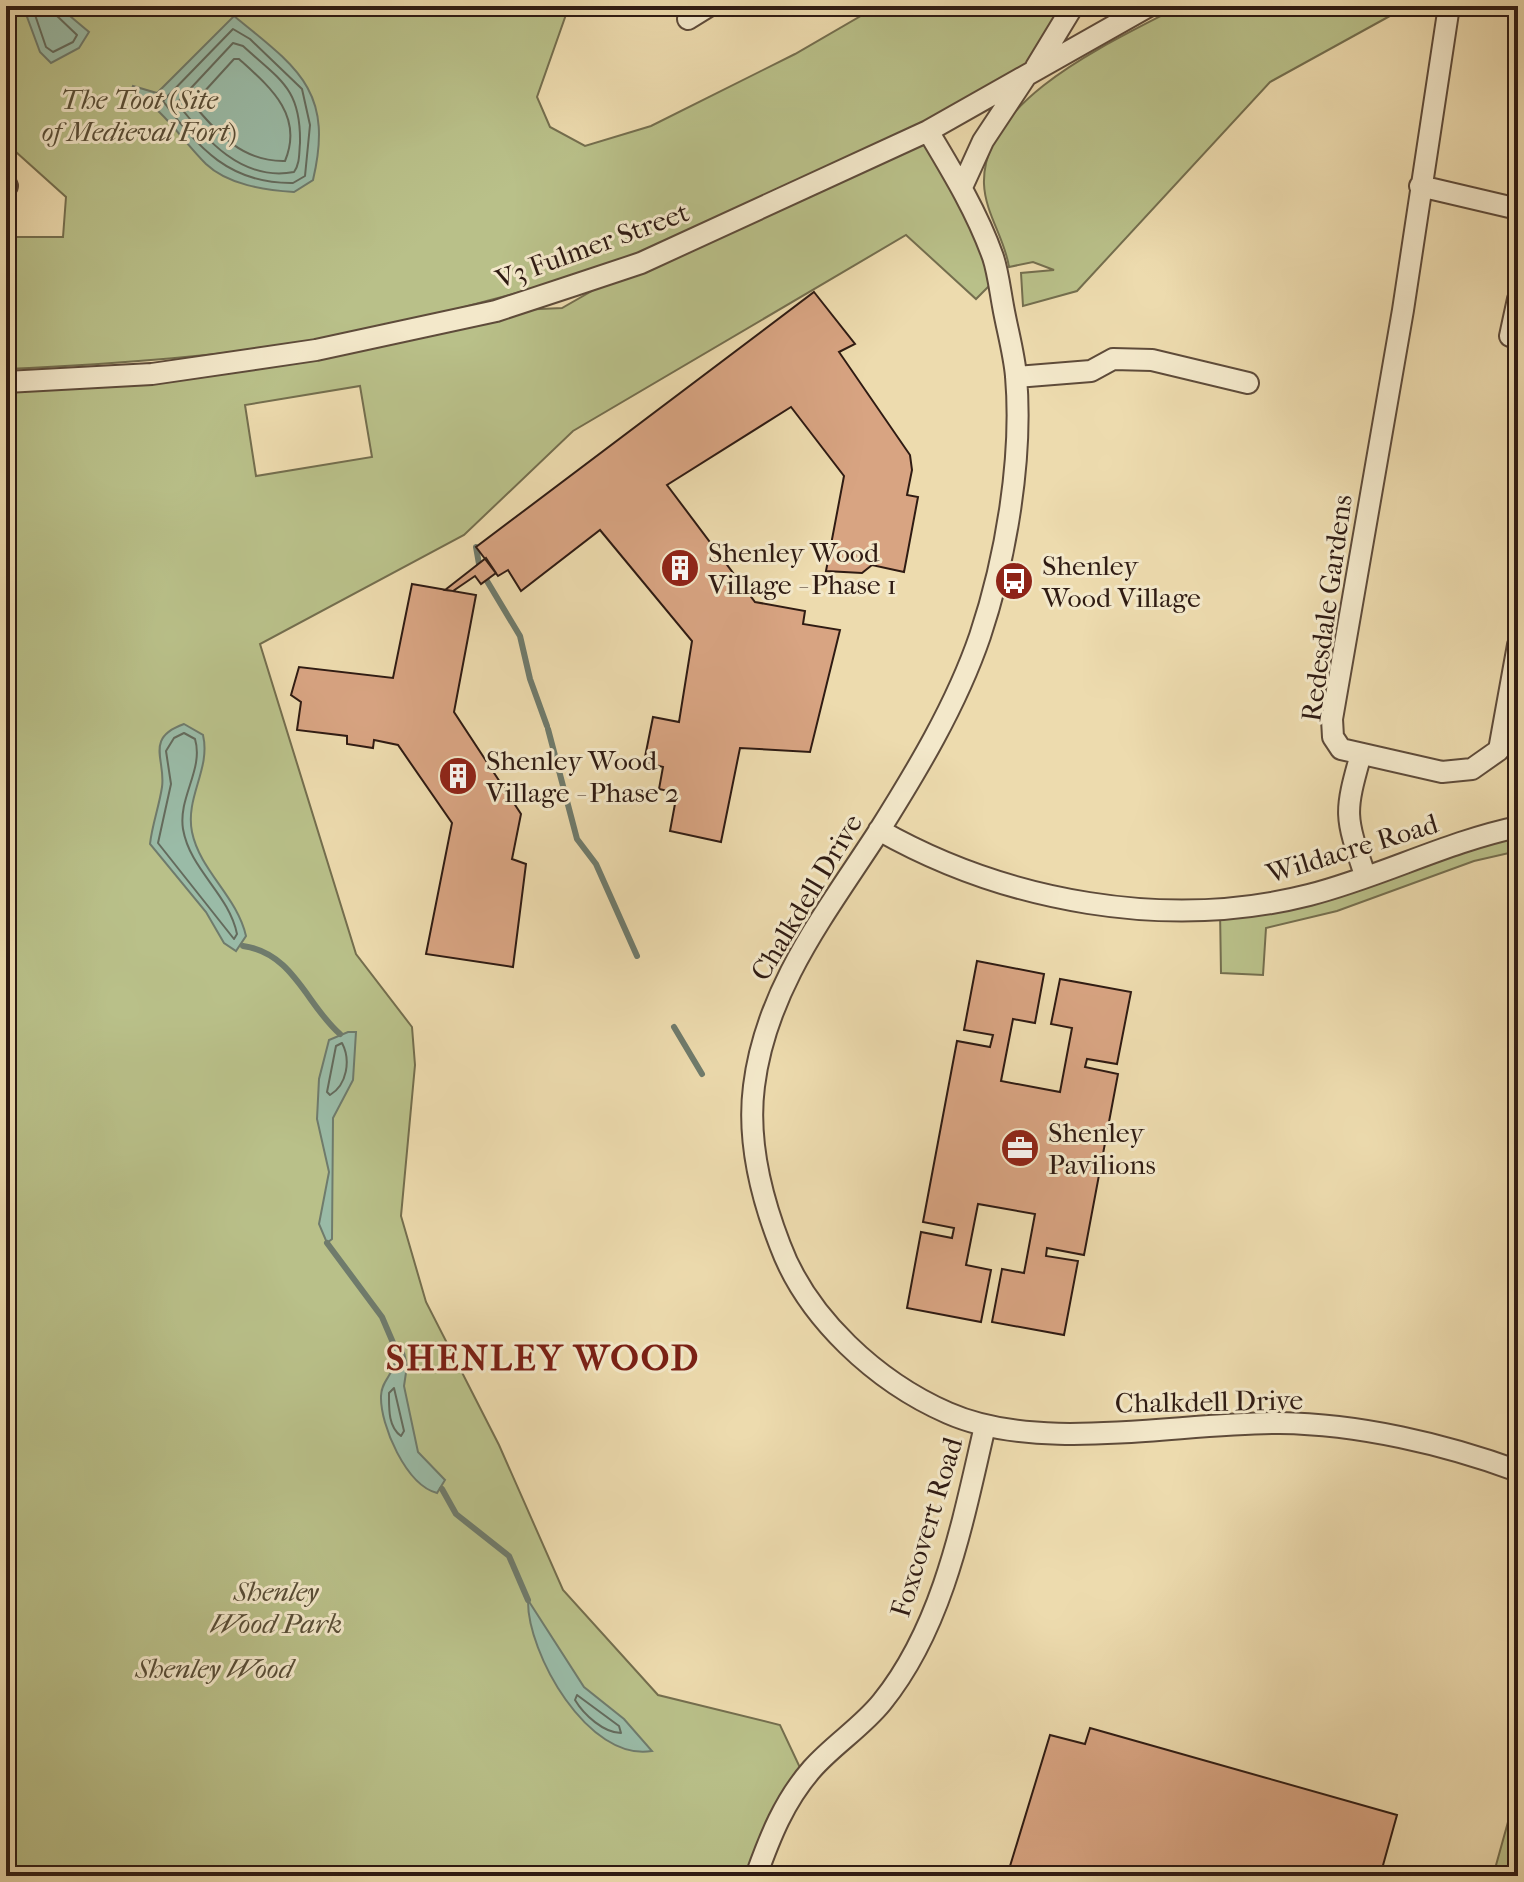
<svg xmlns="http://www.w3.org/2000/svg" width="1524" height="1882" font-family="'IM FELL French Canon',serif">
<rect width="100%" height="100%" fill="#eddbae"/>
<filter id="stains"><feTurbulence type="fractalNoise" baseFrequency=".0025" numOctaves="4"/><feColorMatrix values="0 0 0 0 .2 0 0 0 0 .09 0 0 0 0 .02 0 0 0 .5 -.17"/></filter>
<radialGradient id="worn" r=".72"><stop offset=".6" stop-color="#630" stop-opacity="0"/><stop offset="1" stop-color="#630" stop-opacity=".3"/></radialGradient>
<path fill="#b9c089" stroke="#746e4e" stroke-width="2" fill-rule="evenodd" d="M6,6H569L537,97L550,127L585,146L651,126L795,54L878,6H1072L1034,70L928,131L997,278L976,299L906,235L573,431L464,535L260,644L356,954L412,1027L415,1065L401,1216L426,1302L499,1445L563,1590L658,1695L780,1725L803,1774L751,1876H6V382L152,374L496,311L562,308L639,264C537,283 440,318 338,337C228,356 117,364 6,369V237H63L66,197L6,143ZM360,386L372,457L256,476L245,405Z
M1180,6H1408L1270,82L1077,291L1023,306L1021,273L1054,270L1033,262L1009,267C1005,239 985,213 984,184C981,98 1116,40 1180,6Z
M1518,827V851L1474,861L1337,911L1266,928L1263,975L1221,973L1220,910Z
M1518,1786V1876H1493Z"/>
<path fill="#9abba7" stroke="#6f7b6c" stroke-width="2" d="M23,6H58L89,32L79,48L51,63L40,52Z
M234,16C298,68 334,91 313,180L294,192C265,190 228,185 206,164C180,138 164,109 131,91L133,86L157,93Z
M184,724L203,735C211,769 185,797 192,832C200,871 237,896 246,936L236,951L224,943L206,912L150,844C152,825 159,807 162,787C166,760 144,738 184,724Z
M348,1032H356L353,1080L333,1118L332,1239L327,1243L319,1224L329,1172L317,1119L319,1079L329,1040Z
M394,1345L403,1348L407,1366L404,1386L418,1452L445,1480L437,1493C406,1485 380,1425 381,1396C381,1382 393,1374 395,1362C397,1355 392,1352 394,1345Z
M528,1600L584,1687L624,1719L652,1751C588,1762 527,1653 528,1600Z"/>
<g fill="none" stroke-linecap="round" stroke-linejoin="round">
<path stroke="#646b5d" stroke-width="2" d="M32,6L46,47L53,52L73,42L77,35L55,14L53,6
M233,29L250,39L302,89L310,125L305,176L293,183C230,184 199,149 163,101Z
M233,43L243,46C280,80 301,88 300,143C299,153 300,164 294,172C242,182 205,139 177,103Z
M234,59H239C270,87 304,115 285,161C243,162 218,134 193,104Z
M184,733L195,739C204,769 178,797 183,829C190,870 229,894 237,934L234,939L158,843L171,784L166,751L174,738Z
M342,1043C351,1060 347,1085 330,1095L327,1092L336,1046Z
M394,1388L404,1431L401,1436C388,1427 389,1408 389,1393Z
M577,1695L619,1726L621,1733C604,1733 584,1715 575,1700Z"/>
<path stroke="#6f7b6c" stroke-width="6" d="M476,547L479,564
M487,581L520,636L530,679L547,726
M548,729L577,839L596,864L637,956
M243,946C294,953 307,1006 340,1034
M674,1027L702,1074
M327,1243L382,1317L394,1345
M442,1489L456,1514L509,1556L528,1600"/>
</g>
<path fill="#d8a482" stroke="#2f1b13" stroke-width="2" d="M814,292L855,344L839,352L910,455L912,470L907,495L918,497L904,572L872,565L862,573L826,571L844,476L791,407L667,485L755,602L805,611L803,624L840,630L810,752L740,748L721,842L670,831L677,793L659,789L663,767L644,762L653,717L679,722L692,641L600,530L521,591L508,570L498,576L476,547Z
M486,558L496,573L481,584L475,576L453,591L445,590Z
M412,584L476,595L454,712L521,814L512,859L526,864L513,967L426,954L452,823L398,745L374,740L373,748L347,744V736L297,730L301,702L291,695L299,667L393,678Z
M977,961L1044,974L1035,1023L1013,1019L1001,1081L1060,1092L1072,1028L1051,1024L1060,979L1131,992L1117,1064L1087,1059L1085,1067L1118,1074L1084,1255L1047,1248L1046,1256L1078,1261L1064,1335L992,1322L1002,1269L1024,1273L1035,1214L978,1204L966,1265L991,1270L981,1322L907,1308L921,1232L952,1238L954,1228L923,1222L957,1041L990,1047L993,1035L964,1030Z
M1090,1728L1397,1815L1380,1876H1007L1050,1735L1085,1744Z"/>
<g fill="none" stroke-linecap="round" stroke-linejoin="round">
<g stroke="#5e4b3a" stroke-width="24">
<path id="minor" d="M1449,6L1403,310L1332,719L1333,737L1341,749L1442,772L1472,769L1499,750L1518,645
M688,19L709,6
M1036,67L1073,6
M928,131C952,171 977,212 993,257C998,272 1000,290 1003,306C1007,329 1014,353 1016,376C1023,458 1006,558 980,636C956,706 916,772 877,834C825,914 766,989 754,1086C747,1140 761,1196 780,1245C807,1318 877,1382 948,1413C1041,1454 1179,1422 1280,1423C1358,1424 1445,1444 1518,1471
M6,185L7,186
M1420,186L1518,209
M962,187L983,141L1026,76
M1518,299L1510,336L1518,338
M1016,377L1091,371L1113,359L1152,360L1248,383
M6,382L152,374L316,350L496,311L575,285L641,263L928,131L1149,6
M1361,754C1344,814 1345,816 1365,875
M879,830C1006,902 1167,931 1309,895C1380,877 1446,842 1518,827
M756,1876C770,1837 784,1801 812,1769C833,1745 862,1727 882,1702C944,1625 963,1520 985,1426"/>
</g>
<use href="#minor" stroke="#f3e8ca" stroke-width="20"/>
</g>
<defs>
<g id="building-disc" transform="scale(2)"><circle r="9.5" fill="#8f2418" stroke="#f3e8ca"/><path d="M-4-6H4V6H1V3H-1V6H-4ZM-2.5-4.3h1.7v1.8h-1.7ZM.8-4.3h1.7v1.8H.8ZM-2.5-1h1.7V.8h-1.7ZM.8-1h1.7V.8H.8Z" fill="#fff"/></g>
<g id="bus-disc" transform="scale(2)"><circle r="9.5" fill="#8f2418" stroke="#f3e8ca"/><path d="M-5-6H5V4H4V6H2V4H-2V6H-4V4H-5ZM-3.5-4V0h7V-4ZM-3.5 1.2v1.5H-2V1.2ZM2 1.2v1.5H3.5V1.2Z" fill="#fff"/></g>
<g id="office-disc" transform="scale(2)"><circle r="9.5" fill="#8f2418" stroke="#f3e8ca"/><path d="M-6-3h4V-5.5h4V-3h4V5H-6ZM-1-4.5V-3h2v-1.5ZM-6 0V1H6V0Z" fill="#fff"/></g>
</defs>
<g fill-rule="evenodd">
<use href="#building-disc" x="680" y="568"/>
<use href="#bus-disc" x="1014" y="581"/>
<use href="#building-disc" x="458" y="776"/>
<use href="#office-disc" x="1020" y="1148"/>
</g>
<g text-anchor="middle" stroke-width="6" stroke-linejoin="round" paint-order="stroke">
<g font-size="28" font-style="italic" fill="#584d36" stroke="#f3e8ca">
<text x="139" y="109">The Toot (Site<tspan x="139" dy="32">of Medieval Fort)</tspan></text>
<text x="276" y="1601">Shenley<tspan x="276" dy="32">Wood Park</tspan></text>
<text x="214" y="1678">Shenley Wood</text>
</g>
<g font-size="28" fill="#2f1b13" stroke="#f3e8ca">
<text transform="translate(592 245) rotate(-20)" y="10">V3 Fulmer Street</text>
<text transform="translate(1326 608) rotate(-82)" y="10">Redesdale Gardens</text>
<text transform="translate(1352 848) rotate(-17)" y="10">Wildacre Road</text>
<text transform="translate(806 897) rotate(-59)" y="10">Chalkdell Drive</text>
<text transform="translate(1209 1401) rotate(-1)" y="10">Chalkdell Drive</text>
<text transform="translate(926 1527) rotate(-73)" y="10">Foxcovert Road</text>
</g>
<g font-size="28" fill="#2f1b13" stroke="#f3e8ca" text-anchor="start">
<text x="708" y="562">Shenley Wood<tspan x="708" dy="32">Village - Phase 1</tspan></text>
<text x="1042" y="575">Shenley<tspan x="1042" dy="32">Wood Village</tspan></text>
<text x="486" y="770">Shenley Wood<tspan x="486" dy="32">Village - Phase 2</tspan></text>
<text x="1048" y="1142">Shenley<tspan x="1048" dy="32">Pavilions</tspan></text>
</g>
<g font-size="36" font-weight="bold" letter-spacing="2" fill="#7a1f14" stroke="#f3e8ca">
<text x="543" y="1370">SHENLEY WOOD</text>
</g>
</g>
<rect width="1524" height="1882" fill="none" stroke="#eddbae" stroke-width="32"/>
<rect x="8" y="8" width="1508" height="1866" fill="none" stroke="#2f1b13" stroke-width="4"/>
<rect x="16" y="16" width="1492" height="1850" fill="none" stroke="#2f1b13" stroke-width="2"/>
<rect width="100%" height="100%" filter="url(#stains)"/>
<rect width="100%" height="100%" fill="url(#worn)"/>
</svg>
